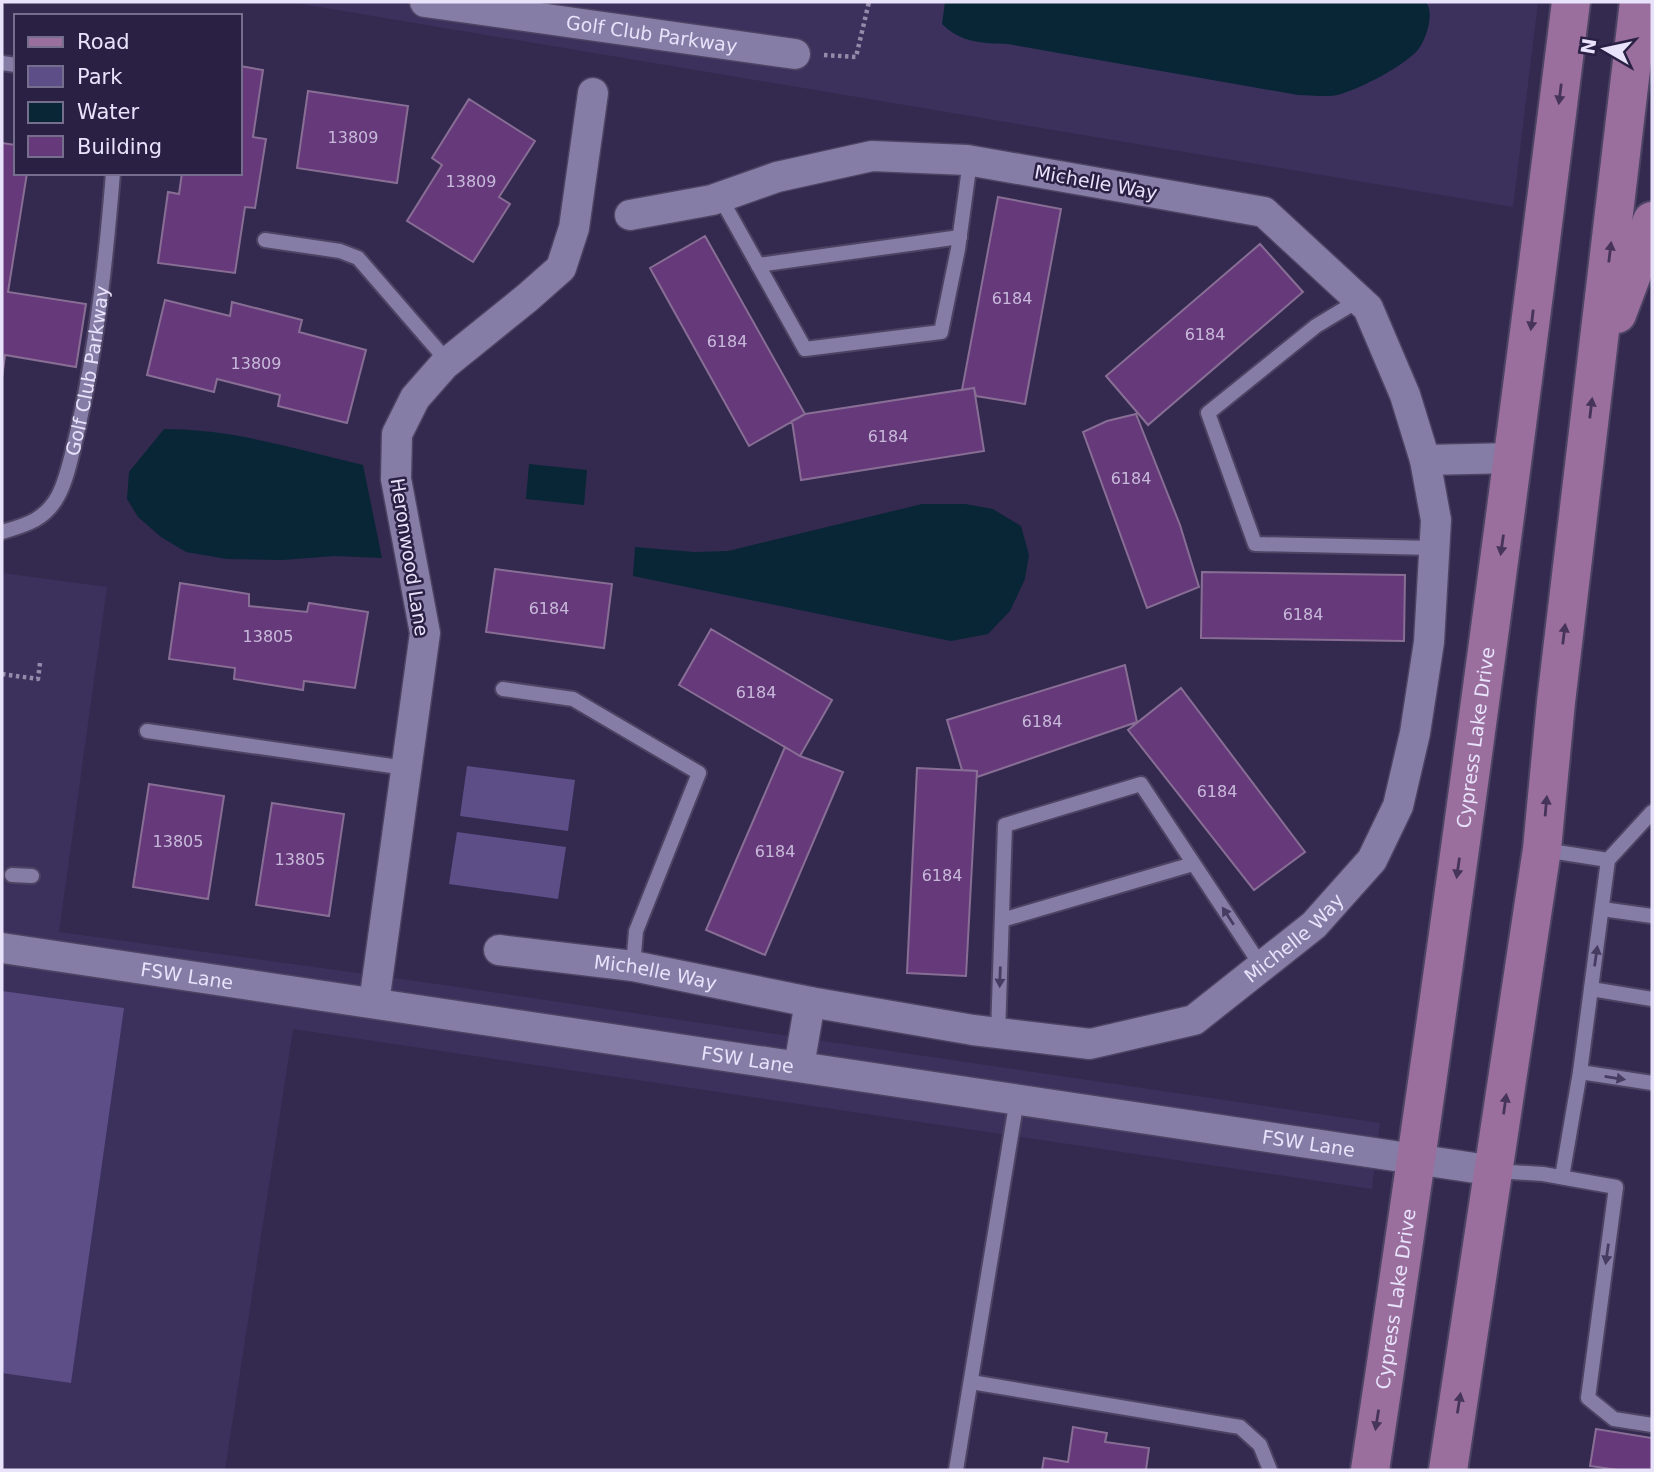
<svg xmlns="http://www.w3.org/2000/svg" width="1654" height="1472" font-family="'DejaVu Sans',sans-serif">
<rect width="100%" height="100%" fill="#342a4f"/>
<path fill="#3c315d" d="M290,2H1538L1513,207Z
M2,573L107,587L59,932L409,980L1380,1123L1372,1189L293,1029L225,1470H2Z"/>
<path fill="#5d4e88" d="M467,766L575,780L568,831L460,816Z
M457,832L566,847L558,899L449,884Z
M2,991L124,1008L71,1383L2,1373Z"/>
<path fill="#082635" d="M945,2H1426C1435,13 1426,42 1416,52C1400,68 1363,87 1341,94C1329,98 1311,95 1298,95L1008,44C982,43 961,43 942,24Z
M164,429C232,429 297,449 363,465L382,558L335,556L282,560L227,559L186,552L161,537L138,517L127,499L129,472Z
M529,464L587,470L584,505L526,499Z
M922,504H965L993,509L1021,526L1029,555L1025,579L1010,611L988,634L951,641L633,576L635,547L694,552L728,551Z"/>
<path fill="#663a7a" stroke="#886e95" stroke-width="2" d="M240,66L263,70L253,137L266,139L255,208L245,207L235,273L158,263L168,192L179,194L182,173H240Z
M308,91L408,106L397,183L297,168Z
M469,99L535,141L499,197L510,204L473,262L407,221L442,165L432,158Z
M2,143L16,145V173H27L8,292L86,304L76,367L5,355L2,378Z
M998,197L1061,209L1025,404L976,396L974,388L962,390Z
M705,236L805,414L749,446L650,268Z
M1260,244L1303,292L1148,425L1106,376Z
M165,300L230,316L232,302L302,320L299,332L366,350L347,423L278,406L280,395L217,379L214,392L147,375Z
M974,388L984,451L801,480L792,421L805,414Z
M1136,414L1180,525L1199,587L1147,608L1083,432L1107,421Z
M495,569L612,584L604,648L486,632Z
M1202,572L1405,575L1404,641L1201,638Z
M180,583L249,594V606L307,612L309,603L368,612L355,688L304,681L303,690L234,679L235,668L169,659Z
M711,629L832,700L800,756L679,685Z
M1125,665L1137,722L977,777V771L962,770L947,720Z
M1181,688L1305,852L1254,890L1128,730Z
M785,747L800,756L843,772L765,955L706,930Z
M917,768L977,771L966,976L907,973Z
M149,784L224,796L208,899L133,887Z
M272,803L344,814L329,916L256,905Z
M1073,1427L1107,1433L1105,1442L1149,1448L1146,1470H1042L1044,1458L1068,1462Z
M1596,1429L1652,1438V1470H1618L1590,1466Z"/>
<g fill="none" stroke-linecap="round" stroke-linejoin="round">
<g stroke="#4d4464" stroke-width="18">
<g id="service">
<path d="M2,63L16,65"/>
<path d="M720,197L805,349L941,332L958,249L970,161"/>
<path d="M265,240L340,251L358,258L448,362"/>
<path d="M758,265L960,237"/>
<path d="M1359,300L1316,326L1208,413L1255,544L1434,548"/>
<path id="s1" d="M2,532C26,525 45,520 58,496C68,478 73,448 78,429C97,344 106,259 113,173"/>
<path d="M503,689L573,699L699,773L636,931L633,966"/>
<path d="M147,731L406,768"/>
<path d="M1544,850L1608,860"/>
<path d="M12,875L32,876"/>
<path d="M1602,909L1652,916"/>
<path d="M1002,920L1193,864"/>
<path d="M1591,989L1652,999"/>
<path d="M998,1033L1005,825L1141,784L1262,967"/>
<path d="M1580,1072L1608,860L1652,812"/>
<path d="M1496,1171L1543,1174L1616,1187L1588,1398L1614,1419L1652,1425"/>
<path d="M1562,1177L1580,1072L1652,1083"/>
<path d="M971,1382L1240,1427L1260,1445L1270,1470"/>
<path d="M956,1470L1017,1099"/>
</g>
</g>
<g stroke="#4d4464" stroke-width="33">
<g id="minor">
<path id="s2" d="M425,2L795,54"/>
<path d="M1425,460L1514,458"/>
<path id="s3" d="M2,948L1495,1171"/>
<path id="s4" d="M499,950L633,966L810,1002L973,1030L1090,1044L1194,1020L1314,925L1372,860L1398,806L1415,733L1429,642L1436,520L1425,460L1405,395L1368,308L1264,212L967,160L872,156L777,177L712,200L630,215"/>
<path d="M374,1003L425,633L396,479L397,434L415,398L444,365L527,298L561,268L574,228L593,93"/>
<path d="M799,1066L810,1002"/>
</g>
</g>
<g stroke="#4d4464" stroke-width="42">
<g id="secondary">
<path d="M1617,314L1652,221"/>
<path id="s5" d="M1370,1470C1444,982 1510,492 1571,2"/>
<path d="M1448,1470L1542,849L1556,702L1639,2"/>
</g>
</g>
<path stroke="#928ba9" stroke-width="4.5" stroke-dasharray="3.5 3.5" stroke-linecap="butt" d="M824,55L856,57L869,2
M2,674L38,679L40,663"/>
<use href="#service" stroke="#867da7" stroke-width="14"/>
<use href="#minor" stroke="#867da7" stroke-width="30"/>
<use href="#secondary" stroke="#9a6f9e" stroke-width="38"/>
</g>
<defs><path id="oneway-solid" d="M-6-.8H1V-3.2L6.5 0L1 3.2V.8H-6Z" transform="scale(1.75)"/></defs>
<g fill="#46345a">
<use href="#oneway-solid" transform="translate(1560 94) rotate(97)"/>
<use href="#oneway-solid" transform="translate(1610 252) rotate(-83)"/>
<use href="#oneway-solid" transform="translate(1532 320) rotate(97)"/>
<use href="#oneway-solid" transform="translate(1591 408) rotate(-83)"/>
<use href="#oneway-solid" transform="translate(1502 545) rotate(98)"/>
<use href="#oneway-solid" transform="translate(1564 634) rotate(-83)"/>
<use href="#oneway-solid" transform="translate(1546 806) rotate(-85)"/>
<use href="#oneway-solid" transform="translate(1458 868) rotate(98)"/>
<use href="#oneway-solid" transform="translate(1505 1104) rotate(-82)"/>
<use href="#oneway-solid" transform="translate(1459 1403) rotate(-81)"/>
<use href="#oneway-solid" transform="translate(1377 1420) rotate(99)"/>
</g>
<g fill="#463c62">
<use href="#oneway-solid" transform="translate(1228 916) rotate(-123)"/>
<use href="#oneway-solid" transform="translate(1596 956) rotate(-82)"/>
<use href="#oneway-solid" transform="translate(1000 977) rotate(92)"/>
<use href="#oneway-solid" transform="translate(1615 1078) rotate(9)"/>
<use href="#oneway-solid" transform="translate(1607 1254) rotate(98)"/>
</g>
<g text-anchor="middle" stroke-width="5" stroke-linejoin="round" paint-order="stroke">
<g font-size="16" fill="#c8b9db">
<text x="353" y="143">13809</text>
<text x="471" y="187">13809</text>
<text x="1012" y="304">6184</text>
<text x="1205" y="340">6184</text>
<text x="727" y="347">6184</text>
<text x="256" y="369">13809</text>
<text x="888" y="442">6184</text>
<text x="1131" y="484">6184</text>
<text x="549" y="614">6184</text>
<text x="1303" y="620">6184</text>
<text x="268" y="642">13805</text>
<text x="756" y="698">6184</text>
<text x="1042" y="727">6184</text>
<text x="1217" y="797">6184</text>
<text x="178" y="847">13805</text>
<text x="775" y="857">6184</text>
<text x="300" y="865">13805</text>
<text x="942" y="881">6184</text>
</g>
<g font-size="19" fill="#e8e3fb" stroke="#2a2044">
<text dy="7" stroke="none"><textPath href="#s2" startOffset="229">Golf Club Parkway</textPath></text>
<text transform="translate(1096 182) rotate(10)" y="7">Michelle Way</text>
<text dy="7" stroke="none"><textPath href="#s1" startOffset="198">Golf Club Parkway</textPath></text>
<text transform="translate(410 557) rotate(81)" y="7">Heronwood Lane</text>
<text dy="7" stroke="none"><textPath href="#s5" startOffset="740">Cypress Lake Drive</textPath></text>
<text dy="7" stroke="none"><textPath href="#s4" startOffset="835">Michelle Way</textPath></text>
<text dy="7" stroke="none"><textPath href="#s4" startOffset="158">Michelle Way</textPath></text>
<text dy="7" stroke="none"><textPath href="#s3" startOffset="187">FSW Lane</textPath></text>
<text dy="7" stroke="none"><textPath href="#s3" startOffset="754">FSW Lane</textPath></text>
<text dy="7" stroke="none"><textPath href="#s3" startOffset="1321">FSW Lane</textPath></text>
<text dy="7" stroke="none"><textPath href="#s5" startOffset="173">Cypress Lake Drive</textPath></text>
</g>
</g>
<rect width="1654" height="1472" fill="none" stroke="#e8e3fb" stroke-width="7"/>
<rect x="14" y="14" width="228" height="161" fill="#2a2044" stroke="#766e8d" stroke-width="2"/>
<rect x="28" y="37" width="35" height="10" fill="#9a6f9e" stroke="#766e8d" stroke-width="2"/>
<text x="77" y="49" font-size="21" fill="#e8e3fb">Road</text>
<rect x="28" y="66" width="35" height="21" fill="#5d4e88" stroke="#766e8d" stroke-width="2"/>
<text x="77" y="84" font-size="21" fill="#e8e3fb">Park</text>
<rect x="28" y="102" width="35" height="21" fill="#082635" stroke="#766e8d" stroke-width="2"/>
<text x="77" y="119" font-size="21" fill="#e8e3fb">Water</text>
<rect x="28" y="136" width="35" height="21" fill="#663a7a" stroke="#766e8d" stroke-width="2"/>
<text x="77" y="154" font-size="21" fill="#e8e3fb">Building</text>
<g transform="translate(1605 49) rotate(279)" stroke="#2a2044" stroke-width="5" paint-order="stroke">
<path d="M0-5L12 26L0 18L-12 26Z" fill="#e8e3fb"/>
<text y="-10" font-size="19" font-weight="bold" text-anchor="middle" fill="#e8e3fb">N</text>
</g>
</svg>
